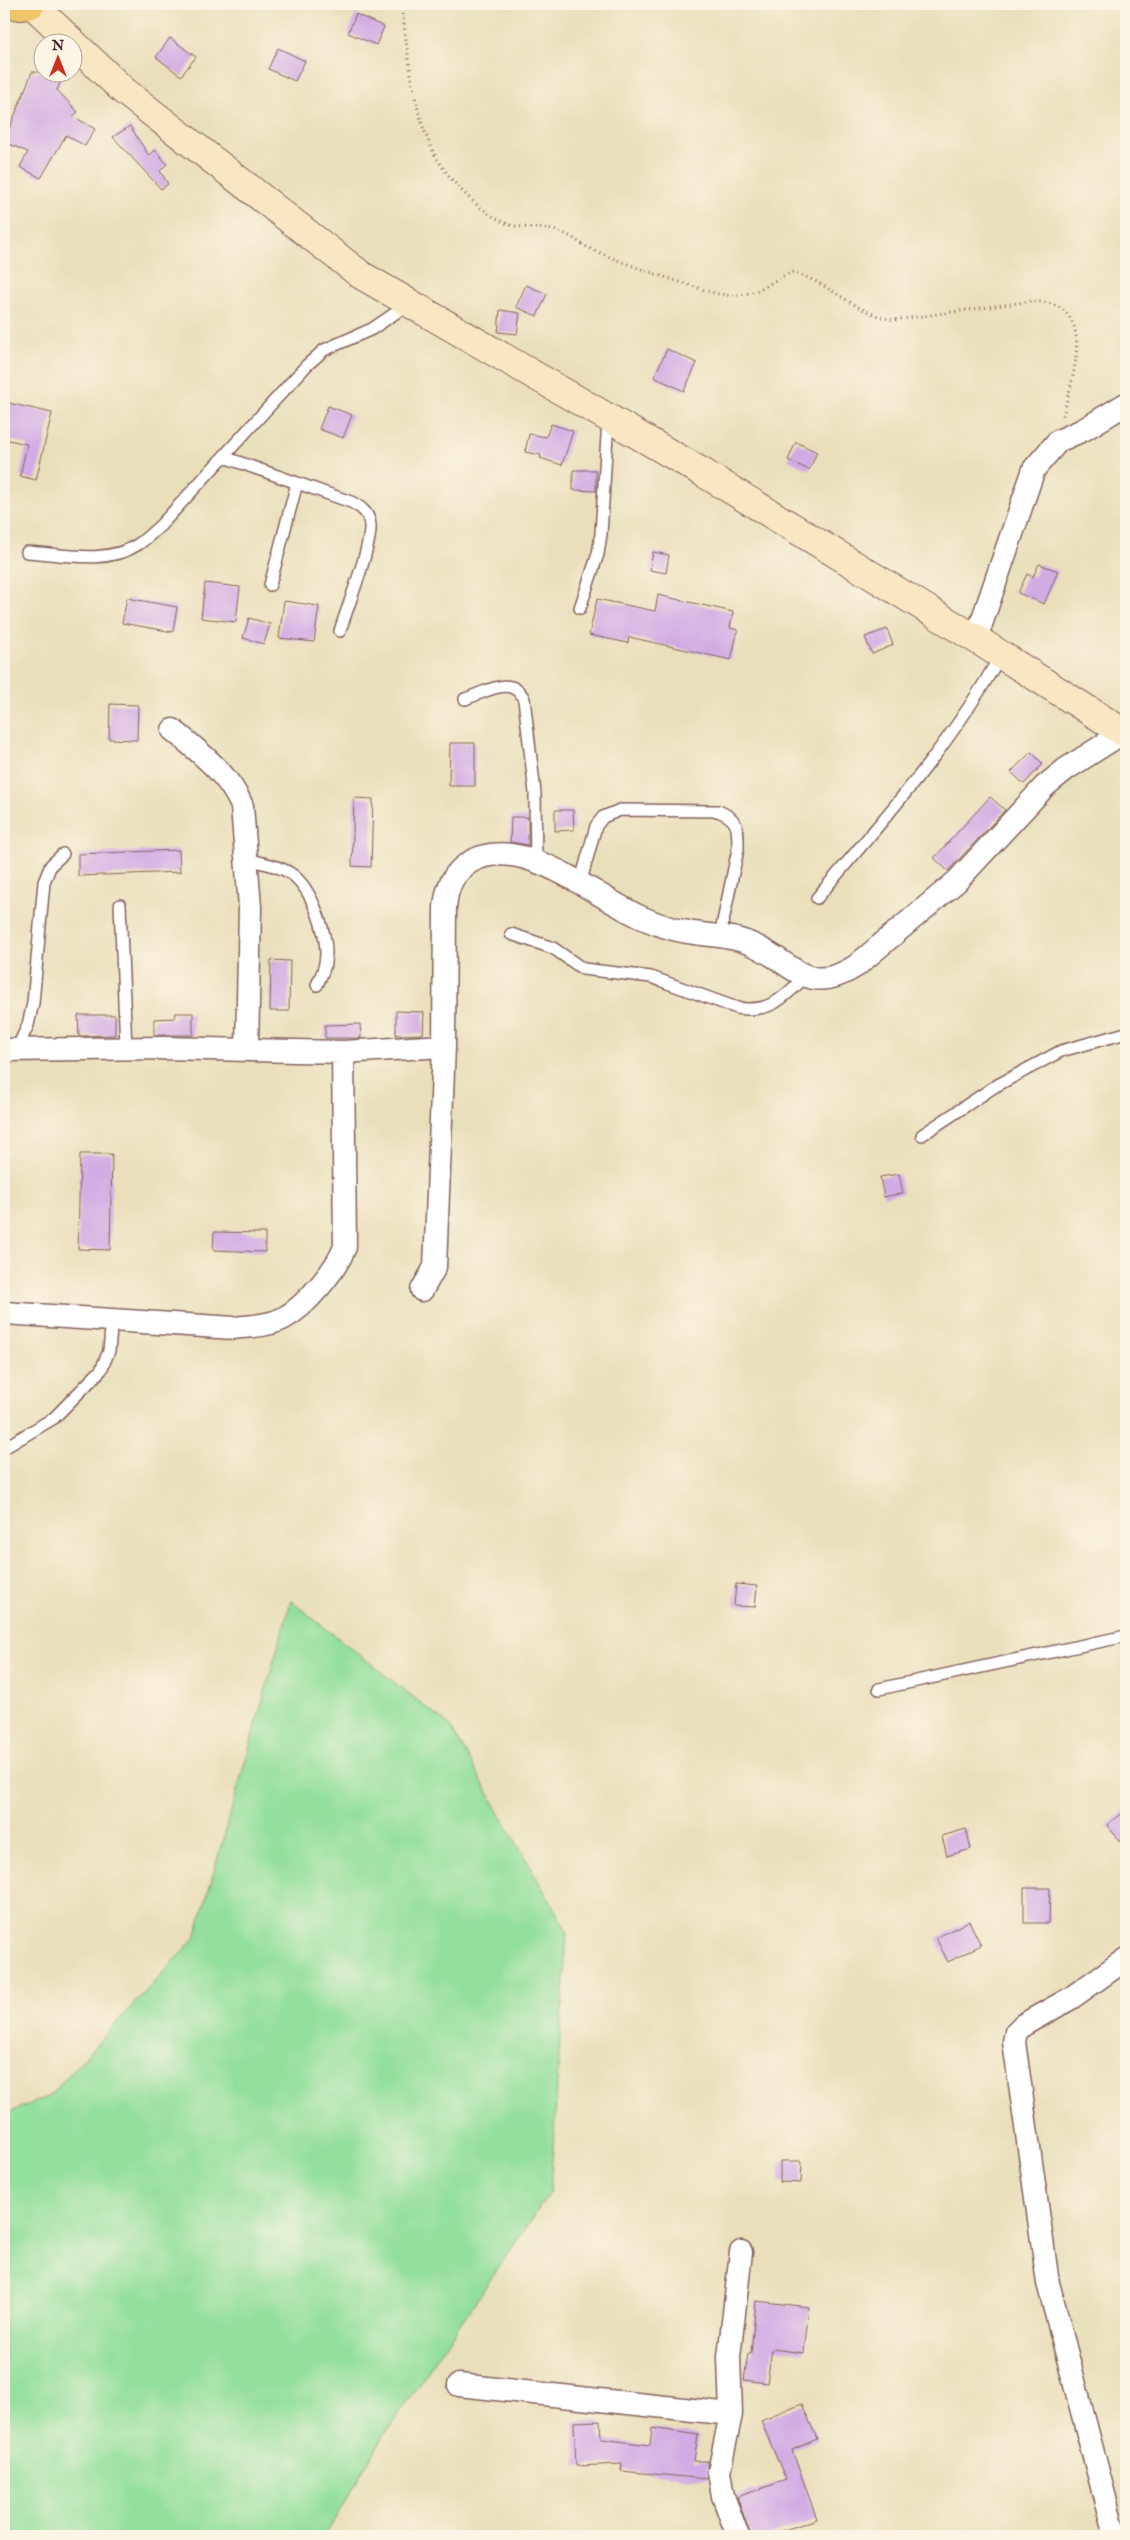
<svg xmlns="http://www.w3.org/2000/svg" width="1130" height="2540" font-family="'IM FELL English',serif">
<rect width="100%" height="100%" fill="#fcf5e5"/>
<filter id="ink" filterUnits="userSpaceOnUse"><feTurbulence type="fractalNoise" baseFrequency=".02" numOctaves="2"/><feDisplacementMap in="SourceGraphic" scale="10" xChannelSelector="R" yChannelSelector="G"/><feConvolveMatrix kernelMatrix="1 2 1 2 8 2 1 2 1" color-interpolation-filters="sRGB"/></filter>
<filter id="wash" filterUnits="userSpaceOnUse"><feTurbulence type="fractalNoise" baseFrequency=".0096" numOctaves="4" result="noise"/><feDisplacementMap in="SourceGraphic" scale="20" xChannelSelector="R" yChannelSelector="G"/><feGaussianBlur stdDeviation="1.12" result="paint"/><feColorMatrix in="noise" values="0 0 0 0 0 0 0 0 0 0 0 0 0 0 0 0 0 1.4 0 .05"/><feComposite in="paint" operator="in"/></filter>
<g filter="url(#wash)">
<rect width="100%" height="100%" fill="#eadfbb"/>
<path fill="#93df9c" stroke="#6e7f64" d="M291,1601L450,1726L567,1931L550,2192L381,2440L325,2536H4V2115L49,2096L195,1938Z"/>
<g id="blocks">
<path fill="#d1ace4" d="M356,14L384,27L376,45L348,33Z
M170,38L196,57L181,76L156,57Z
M278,48L305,61L295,81L268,69Z
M32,72H65L57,90L78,112L73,116L95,129L85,146L66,135L41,178L20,167L28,152L4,142Z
M130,126L149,156L155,150L167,164L160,171L168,184L161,189L113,137Z
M526,285L547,294L537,316L516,307Z
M500,310L520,313L517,334L498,332Z
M667,349L697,363L684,391L654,377Z
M4,402L52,413L36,480L20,476L27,444L4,439Z
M328,406L352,415L343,438L319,429Z
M551,424L573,431L562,465L540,458L541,455L525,452L529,434L546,437Z
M796,442L817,452L809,470L788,460Z
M573,470H596V491L573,490Z
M653,552L669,555L666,573L650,570Z
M1039,564L1058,571L1044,604L1018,593L1027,574L1033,577Z
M205,583L240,587L236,622L201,618Z
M658,595L733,612L730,628L738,630L731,660L629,637L628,643L589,635L597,599L655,611Z
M127,598L177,607L173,632L122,623Z
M284,601L319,606L314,642L279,638Z
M249,618L270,624L264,644L243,638Z
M887,629L893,645L872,654L865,637Z
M110,704L138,705L137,740L109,739Z
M450,743H475V786H449Z
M1031,752L1043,764L1024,784L1011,772Z
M990,797L1005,810L948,871L934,858Z
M354,798L373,799L371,867L352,866Z
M555,810H573L574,830L555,831Z
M511,817H528V845L510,842Z
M179,850L180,872L78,876V854Z
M271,960L290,961L289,1011H270Z
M396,1011L424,1012L423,1034L396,1035Z
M175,1013H193V1035H154V1019L175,1018Z
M78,1015H115V1035L79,1036Z
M360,1024L361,1038H325V1025Z
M80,1154H112L110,1250L78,1249Z
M899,1174L903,1193L884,1197L880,1177Z
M214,1232L265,1233V1252L213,1250Z
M736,1584L757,1586L755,1607L734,1606Z
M1126,1809V1848L1107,1825Z
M966,1829L971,1849L947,1856L942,1836Z
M1024,1888H1050L1049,1923H1024Z
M969,1921L981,1945L948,1962L936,1938Z
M780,2161H802L801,2183L780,2182Z
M756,2301L809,2307L804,2353L772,2349L767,2383L744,2380L748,2354H751Z
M802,2404L817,2439L792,2450L817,2519L767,2536H751L737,2497L786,2480L761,2421Z
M600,2421L601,2439L650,2445L652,2428L698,2435L694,2461H708L707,2479L621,2471L622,2464L576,2466L574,2422Z"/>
</g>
</g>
<g filter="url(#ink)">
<use href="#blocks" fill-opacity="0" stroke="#82625d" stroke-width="1"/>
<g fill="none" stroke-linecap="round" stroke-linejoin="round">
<g stroke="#82625d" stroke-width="14">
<path id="service" d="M224,457L351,502C361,507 369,513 370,525C372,545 347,608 340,631
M27,552C61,554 106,565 137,545C145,540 153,532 161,525L307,365L324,350L372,329L410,303
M270,585L297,483
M580,608L598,554L601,534L608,419
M465,699C486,692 512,674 524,699L535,793L536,862
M247,859C261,863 278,865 290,873C312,887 330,938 325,963C324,971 320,978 317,985
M580,884L596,826L603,817L620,810L718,811C739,819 738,828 738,849L720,936
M817,898C883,820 952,744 1001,654
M120,905L126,1048
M511,934L553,948L583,969L651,977L737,1008C771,1013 783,998 806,976
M17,1049L28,1025L33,1003L44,882L51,865L63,854
M922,1135L994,1087L1061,1051L1126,1033
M4,1448L54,1418L101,1370L109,1351L112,1318
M879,1689L1126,1636"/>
</g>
<g stroke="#82625d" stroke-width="25">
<path id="minor" d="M976,639L1034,469L1058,441L1083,430L1126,404
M173,730C200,753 228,773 242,806L250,907L247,1049
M4,1050L163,1048L343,1052L444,1046L445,907C447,886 453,872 472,861C525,833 596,899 645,919C659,925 673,930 688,932C709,936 731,935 751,944C793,961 806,998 856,966L957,881L1045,786L1066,769L1124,732
M422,1290L435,1267L444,1046
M4,1313L234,1328C250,1326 269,1326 284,1318C306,1306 336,1270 345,1247L343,1052
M459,2385L731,2414
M738,2536L723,2496L719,2472L731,2414L729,2357L741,2252
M1115,2536L1048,2283L1014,2042L1016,2032L1023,2025L1071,1998L1126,1959"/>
</g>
<g stroke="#82625d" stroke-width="30">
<path id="secondary" d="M32,4L124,91L361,275L702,472L976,639L1126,734"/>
</g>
<g stroke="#82625d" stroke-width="30">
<path id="trunk" d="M9,4L21,6L31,4"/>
</g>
<path stroke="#82625d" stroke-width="3" stroke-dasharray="1 4" stroke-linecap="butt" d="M401,4C409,54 412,121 441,165C456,187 477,208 501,221C519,231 541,225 560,232C570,235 578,242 587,247C619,262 652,273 686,284C702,289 720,297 737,295C759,294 773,280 792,272C831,283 854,313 894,320L1032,301C1039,302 1046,302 1052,304C1095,319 1070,385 1063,416"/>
<use href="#service" stroke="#fff" stroke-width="11"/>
<use href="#minor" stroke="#fff" stroke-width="22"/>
<use href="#secondary" stroke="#f9e7c3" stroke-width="28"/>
<use href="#trunk" stroke="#f0c469" stroke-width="28"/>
</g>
</g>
<rect width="1130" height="2540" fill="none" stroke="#fcf5e5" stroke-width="20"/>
<g transform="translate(58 58)"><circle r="24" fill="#fcf5e5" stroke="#b59f9b"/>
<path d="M0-4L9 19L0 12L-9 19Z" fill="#c8321e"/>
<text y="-8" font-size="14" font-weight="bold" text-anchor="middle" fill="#4a1f2b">N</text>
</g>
</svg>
